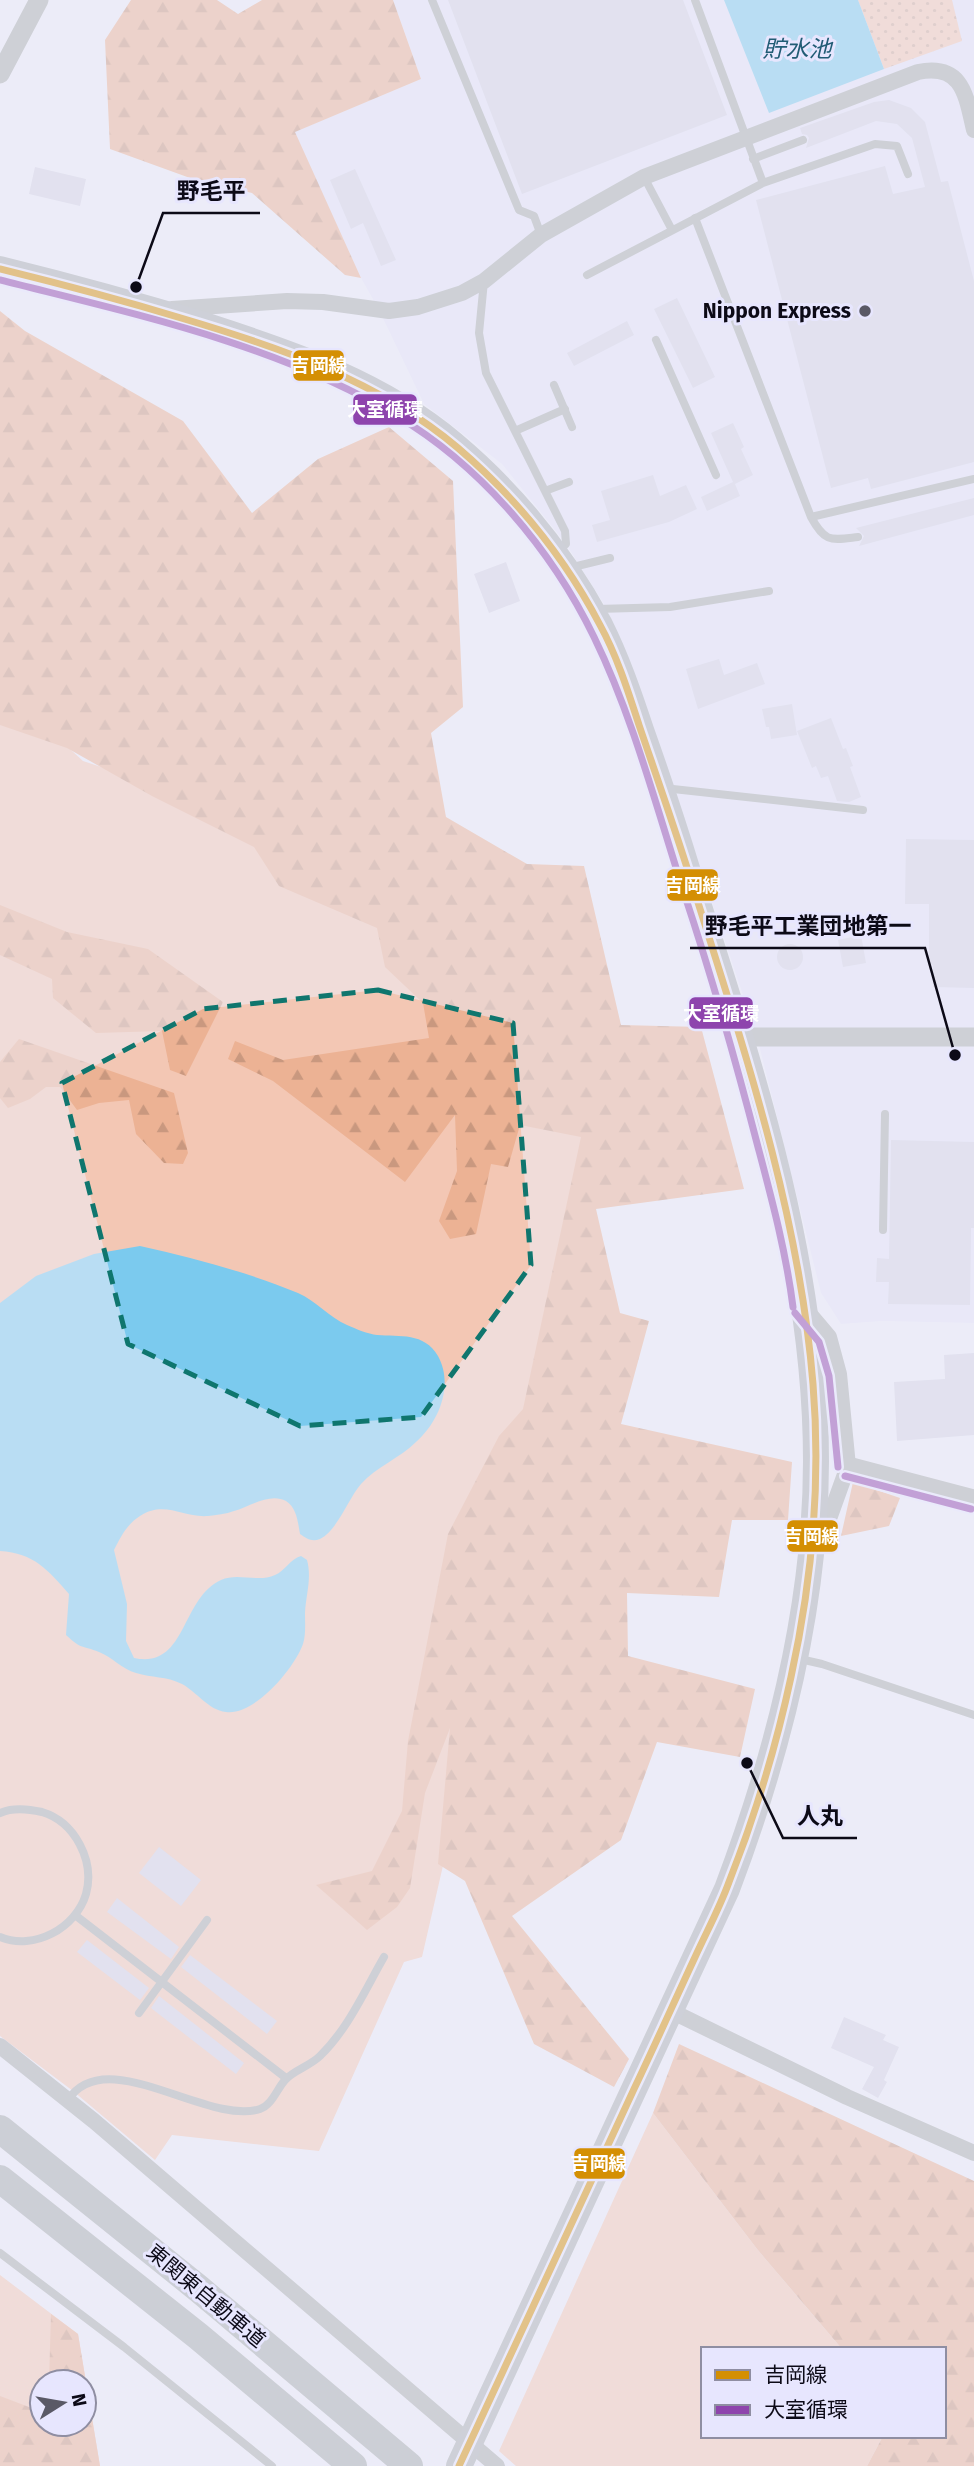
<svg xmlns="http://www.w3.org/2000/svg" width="974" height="2466" font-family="'Fira Sans','Noto Sans JP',sans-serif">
<defs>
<pattern id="forest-firs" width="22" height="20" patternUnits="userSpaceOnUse" patternTransform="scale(1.75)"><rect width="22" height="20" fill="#ecb294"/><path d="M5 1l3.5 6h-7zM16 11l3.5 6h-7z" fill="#c9987f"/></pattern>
<pattern id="park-dots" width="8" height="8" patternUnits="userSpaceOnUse" patternTransform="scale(1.75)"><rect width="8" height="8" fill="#f3c7b4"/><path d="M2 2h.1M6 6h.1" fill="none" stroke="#cfaa9a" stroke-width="1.8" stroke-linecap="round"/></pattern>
</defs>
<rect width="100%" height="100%" fill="#ececf8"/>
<path fill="#e4e3f8" d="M393,0H974V1323L882,1321L841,1324L821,1293L757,1037L674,789L607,609L566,544L502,464L424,404L379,310L361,278L294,132L421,79Z"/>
<path fill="#f3c7b4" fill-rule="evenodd" d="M0,685L83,761L231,810L365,899L613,1126L422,1957L404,1962L319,2151L172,2135L155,2160L73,2091L0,2036Z
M653,2113L757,2249L842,2349H703V2436H883L867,2466H516L499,2451Z
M0,2275L78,2334L100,2466H0ZM42,2382H84V2424H42Z"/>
<path fill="url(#forest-firs)" d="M131,0H217L238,14L262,0H393L421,79L295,132L361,278L345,275L252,193L190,178L110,149L105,40Z
M0,311L25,331L183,421L252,513L318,459L389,427L453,481L463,707L431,733L446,817L527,864L584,866L621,1025L701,1027L744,1189L596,1209L620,1313L649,1321L621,1424L792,1462L788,1520H732L719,1597L627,1593L628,1656L755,1689L740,1757L657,1742L621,1840L512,1916L629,2059L614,2087L534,2044L465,1881L438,1864L450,1728L425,1793L410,1888L397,1907L367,1930L316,1885L372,1871L402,1811L408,1741L448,1534L499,1436L523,1409L581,1137L520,1125L508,1167L491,1164L476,1234L450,1239L439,1221L457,1171L455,1115L405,1182L273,1081L228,1059L235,1041L283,1060L429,1038L423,1003L385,967L377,928L279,886L254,847L152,796L67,748L0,725Z
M0,905L67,932L148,949L223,1002L186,1076L170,1070L162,1031L96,1033L53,998L52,979L0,955Z
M19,1039L174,1093L188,1153L183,1164L164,1163L136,1134L129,1100L99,1103L77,1110L60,1087H46L30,1099L8,1108L0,1098V1062Z
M853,1482L900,1498L889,1526L841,1536Z
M679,2044L974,2181V2466H867L883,2436H944V2349H842L757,2249L653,2113Z
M51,2314L78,2334L100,2466H0V2396L42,2412V2424H84V2382H49Z"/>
<path fill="url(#park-dots)" d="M858,0H952L962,41L884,69Z"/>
<path fill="#7bcaee" d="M724,0H858L884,69L769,113Z
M140,1246C194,1258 247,1272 298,1293C316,1301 329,1317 347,1325C356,1329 368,1334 377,1335C400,1337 424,1332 438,1356C454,1385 439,1422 416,1442C400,1458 376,1467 361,1484C348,1499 337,1531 320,1539C312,1542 307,1539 300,1534C298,1523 297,1508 286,1501C270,1492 249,1507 234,1511C226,1514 216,1515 208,1516C183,1518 165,1500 140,1516C127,1524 120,1538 114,1550L127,1604L126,1641L134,1658C187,1669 180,1599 221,1580C238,1572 258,1583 275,1575C285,1571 290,1559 301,1556L307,1560C312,1578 306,1594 305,1613C305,1622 306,1635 303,1644C294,1669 254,1716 226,1712C208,1710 197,1692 182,1684C166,1676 152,1678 136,1673C122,1669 112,1657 99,1652C82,1645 82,1650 66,1635L69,1594C48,1570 34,1553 0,1551V1303L36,1276L94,1254Z"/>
<path fill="#d4d3e5" d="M448,0H683L727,115L522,194Z
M889,100L911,108L925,122L941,182L948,181L974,281V462L871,489L868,478L831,488L756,200L885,166L893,194L925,187L912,138L897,124L876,121L806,148L809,138L807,135L802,134L800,128L874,102Z
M35,167L86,179L80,206L29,194Z
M355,169L396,260L381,266L363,223L351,229L330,180Z
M677,298L715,377L693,388L654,309Z
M627,321L634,335L574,366L567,353Z
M733,423L744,447L741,449L753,475L735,484L740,496L707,511L701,497L733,482L711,433Z
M653,475L660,496L686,485L697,509L669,522L597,542L592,525L610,520L601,491Z
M974,498V515L859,546L864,536L856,528Z
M506,562L520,601L489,613L474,574Z
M719,659L724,675L757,663L765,684L698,709L686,669Z
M792,704L797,735L771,739L769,727H766L762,709Z
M831,718L843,749L846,748L853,766L850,767L861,797L849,802L837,801L828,776L821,778L816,766L812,768L797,731Z
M906,839L974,840V988L933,987V965H929V904H905Z
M861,935L866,963L843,967L838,940Z
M777 957a13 13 0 1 1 26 0a13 13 0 1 1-26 0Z
M891,1140L974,1142V1228H971L970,1305L888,1304L889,1282H876L877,1258L889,1259Z
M974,1353V1435L897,1441L894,1382L945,1379L944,1355Z
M159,1847L201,1880L181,1906L139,1873Z
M117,1898L179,1947L171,1959L107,1912Z
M87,1940L149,1988L140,2000L77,1952Z
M190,1955L277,2021L267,2034L181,1967Z
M159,1996L244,2063L236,2074L151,2008Z
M844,2017L886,2035L883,2040L899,2047L884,2080L887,2082L878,2098L862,2089L874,2067L831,2048Z"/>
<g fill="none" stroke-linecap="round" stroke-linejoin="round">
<path stroke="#a8adae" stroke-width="8" d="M432,0L519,210L534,216L541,235
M695,0L763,183
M753,159L803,140
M644,177L672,230
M695,218L811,517L974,479
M587,275L763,183L875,144L897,146L908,174
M484,281L479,333L486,373L565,531L566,544L557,552
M656,340L716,475
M554,385L572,427
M515,431L565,409
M545,491L569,482
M811,517C825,543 831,540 858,537
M569,568L610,558
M597,609L670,607L769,591
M664,788L863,810
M883,1230L885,1114
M800,1659L822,1664L974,1715
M0,1813C13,1807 29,1809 42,1812C75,1822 95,1861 86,1894C76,1928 34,1951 0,1937
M75,1915L286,2078
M139,2013L207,1920
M68,2100C106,2042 207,2126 260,2109C272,2105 277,2089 285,2080C294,2070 310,2066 320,2056C348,2029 365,1990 384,1957
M0,2253L124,2347L272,2466"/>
<path stroke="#a8adae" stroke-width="16" d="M172,309L287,301L323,302L389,311L418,307L462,293L484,281L541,235L644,177L918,72C963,63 966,96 974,130
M807,1311L829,1337L839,1374L848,1466L830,1516L813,1525
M671,2011L847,2097L974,2153
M0,2046L94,2121L497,2466"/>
<path stroke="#a8adae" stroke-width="19" d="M0,74L39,0
M741,1037H974
M848,1466L974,1499"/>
<path stroke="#a8aeb1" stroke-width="26" d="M0,269C69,286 138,305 207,326C294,354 382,384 453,444C515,496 562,555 600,625C617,659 629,694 641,730C658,778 674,826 689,875C750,1065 816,1260 816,1461C816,1606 778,1754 727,1889L459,2466"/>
<path stroke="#a5abae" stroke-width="28" d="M0,2129L199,2289L409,2466
M0,2179L198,2336L353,2466"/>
<g stroke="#e7e6fe" stroke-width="12">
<path id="bus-1" d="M0,269C61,284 121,300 181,318C279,347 379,381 458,448C515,497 565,558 600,625C617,656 628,691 639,725C656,775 674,826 690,877C742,1043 799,1210 813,1384C821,1482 812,1581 791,1677C776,1747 755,1816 729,1882C720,1907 707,1931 696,1955C675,2000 655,2045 634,2089C576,2215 517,2340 459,2466"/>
</g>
<g stroke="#e7e6fe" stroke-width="12">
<path id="bus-2" d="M0,280C134,314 277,344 397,416C481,466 552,550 594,637C633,717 657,809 684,893C712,977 736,1062 758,1147C772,1200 786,1252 793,1307
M795,1313L819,1342L829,1376L838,1467
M845,1476L971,1509"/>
</g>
<use href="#bus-1" stroke="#d48f03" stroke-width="7"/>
<use href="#bus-2" stroke="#8e44ad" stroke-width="7"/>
</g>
<path d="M0 0H974V2466H0ZM378,990L513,1023L531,1265L421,1417L300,1426L128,1344L62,1083L203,1009Z" fill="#ececf8" fill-opacity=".55" fill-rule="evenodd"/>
<path fill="none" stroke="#0f766e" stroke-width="5" stroke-dasharray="14 9" stroke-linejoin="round" d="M378,990L513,1023L531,1265L421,1417L300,1426L128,1344L62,1083L203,1009Z"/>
<circle fill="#5a5966" stroke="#e7e6fe" stroke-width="2.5" cx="865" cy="311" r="7"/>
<g text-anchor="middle" stroke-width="6" stroke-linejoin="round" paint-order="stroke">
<g font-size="21" font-weight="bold" fill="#0c0a17" stroke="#e7e6fe" text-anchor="end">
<text x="851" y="318">Nippon Express</text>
</g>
<g font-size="21" fill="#0c0a17" stroke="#e7e6fe">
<text transform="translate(206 2296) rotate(40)" y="7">東関東自動車道</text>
</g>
<g font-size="23" font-style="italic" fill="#215c75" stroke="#e7e6fe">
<text x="797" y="57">貯水池</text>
</g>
</g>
<path fill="none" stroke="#0c0a17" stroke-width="2.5" d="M136 287L163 213H260M955 1055L925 948H690M747 1763L783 1838H857"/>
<g fill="#0c0a17" stroke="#e7e6fe" stroke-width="2.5">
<circle cx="136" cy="287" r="7"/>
<circle cx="955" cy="1055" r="7"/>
<circle cx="747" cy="1763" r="7"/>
</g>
<g font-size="23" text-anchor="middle" font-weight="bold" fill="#0c0a17" stroke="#e7e6fe" stroke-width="6" stroke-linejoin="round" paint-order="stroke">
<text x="211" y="199">野毛平</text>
<text x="808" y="934">野毛平工業団地第一</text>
<text x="820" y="1824">人丸</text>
</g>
<g stroke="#e7e6fe" stroke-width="2.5">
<rect x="292" y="349" width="53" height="33" rx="7" fill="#d48f03"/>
<rect x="352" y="393" width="66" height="33" rx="7" fill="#8e44ad"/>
<rect x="666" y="868" width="53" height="34" rx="7" fill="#d48f03"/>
<rect x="688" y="996" width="66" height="34" rx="7" fill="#8e44ad"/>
<rect x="786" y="1519" width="53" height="34" rx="7" fill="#d48f03"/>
<rect x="573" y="2147" width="53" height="33" rx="7" fill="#d48f03"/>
</g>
<g font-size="19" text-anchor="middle" font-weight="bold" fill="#fff">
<text x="319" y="372">吉岡線</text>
<text x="385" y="416">大室循環</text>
<text x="693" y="892">吉岡線</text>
<text x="721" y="1020">大室循環</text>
<text x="812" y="1543">吉岡線</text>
<text x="599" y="2170">吉岡線</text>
</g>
<rect x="701" y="2347" width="245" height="91" fill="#e7e6fe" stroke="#8f8ea2" stroke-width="2"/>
<rect x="715" y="2370" width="35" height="10" fill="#d48f03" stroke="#8f8ea2" stroke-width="2"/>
<text x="764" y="2382" font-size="21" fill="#0c0a17">吉岡線</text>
<rect x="715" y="2405" width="35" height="10" fill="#8e44ad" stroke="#8f8ea2" stroke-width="2"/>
<text x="764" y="2417" font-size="21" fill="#0c0a17">大室循環</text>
<g transform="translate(63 2403) rotate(79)"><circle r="33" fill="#e7e6fe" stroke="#8f8ea2" stroke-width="2"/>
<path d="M0-5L12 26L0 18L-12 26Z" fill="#5a5966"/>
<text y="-10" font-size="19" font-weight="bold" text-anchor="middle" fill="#0c0a17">N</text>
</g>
</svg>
